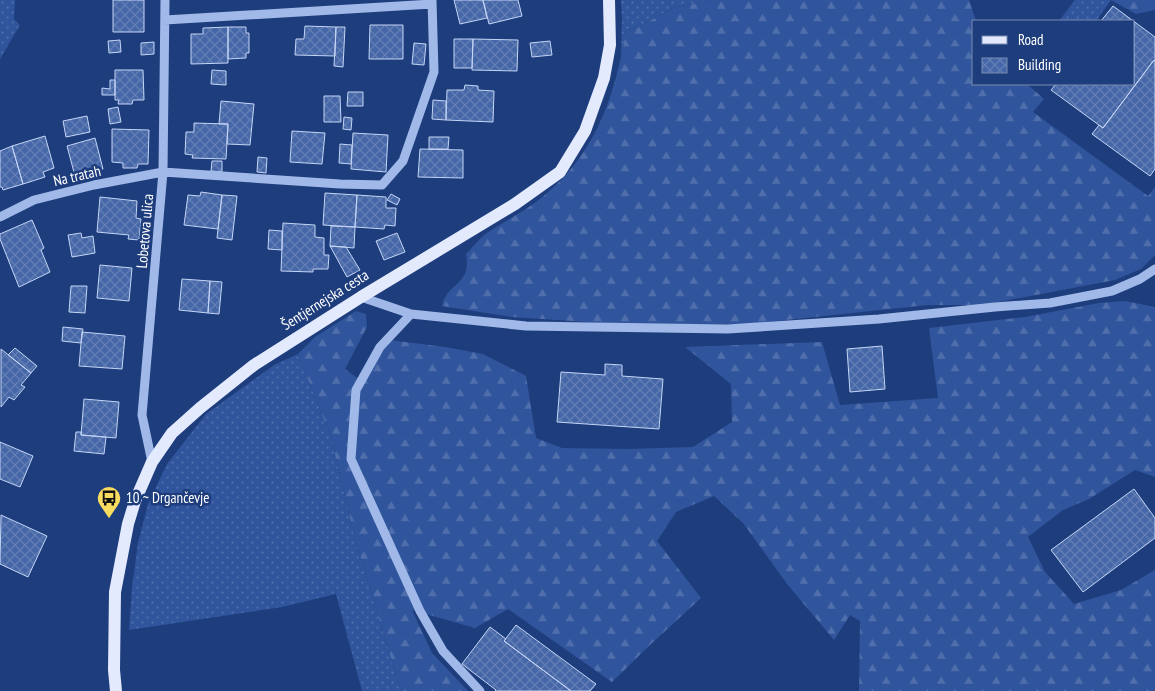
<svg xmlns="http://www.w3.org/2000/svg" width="1155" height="691" font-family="'PT Sans Narrow',sans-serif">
<defs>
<pattern id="grass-dots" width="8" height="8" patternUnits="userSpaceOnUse" patternTransform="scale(1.25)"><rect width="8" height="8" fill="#30559c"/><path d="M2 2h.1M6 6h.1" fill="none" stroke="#4f6eab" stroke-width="1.8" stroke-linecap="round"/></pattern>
<pattern id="forest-firs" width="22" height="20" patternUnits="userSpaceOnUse" patternTransform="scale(1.25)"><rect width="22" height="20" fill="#30559c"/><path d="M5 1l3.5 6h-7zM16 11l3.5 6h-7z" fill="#4f6eab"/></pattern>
<pattern id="building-cross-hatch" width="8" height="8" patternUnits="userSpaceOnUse" patternTransform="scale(1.25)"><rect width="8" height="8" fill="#4667a7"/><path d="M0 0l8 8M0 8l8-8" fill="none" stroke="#627eb4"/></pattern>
</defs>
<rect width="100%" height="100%" fill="#1e3d7d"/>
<path fill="url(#grass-dots)" d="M0,0H15L14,19L20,25L0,59Z
M621,0H714L675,7L642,25L626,30L621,59L622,18Z
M1075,0H1111L1096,21H1059Z
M298,354L331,437L355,539L401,691H362L336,594L282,607L129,630L132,588L138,543L148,504L167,464L206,414L274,365Z"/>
<path fill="url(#forest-firs)" d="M714,0H969L976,21H974V84H1027L1044,99L1033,112L1148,196L1155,187V255L1141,269L1115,280L983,305H928L747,324L632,325L512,317L442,306C447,282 472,286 466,254C472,248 478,240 484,235C501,223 520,214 536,202C594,159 615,98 626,30L642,25L675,7Z
M1111,0H1155V10L1136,14Z
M1125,301L1155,307V477L1135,470L1089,499L1063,510L1028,537L1045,572L1074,604L1121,590L1155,570V691H859L860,621L850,615L834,640L787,584L743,523L714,496L676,512L657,541L701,598L650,645L612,682L508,609L475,628L412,610L432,653L468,691H401L355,539L331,437L298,354L315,337L356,311L366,314L367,327L345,369L363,382L390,340L445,347L483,354L526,376L536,438L562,448L628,449L693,447L732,422L731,384L685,347L822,342L840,405L938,398L929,328L1025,317L1099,303Z"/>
<path fill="url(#building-cross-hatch)" stroke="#c4d5f6" d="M113,0H144V32H113Z
M454,0H483L487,18L460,24Z
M483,0H518L522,16L489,24Z
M1113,6L1155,37V61L1154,60L1103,128L1051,90L1056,84H1134V21H1101Z
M370,25H403V59H369Z
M305,26L336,27L335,56L295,55L296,39H304Z
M228,27V63L191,64V34H203V28Z
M228,27H246V33H249V53H246V58L228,59Z
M336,27H345L343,67L334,66Z
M454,39H473L472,68H454Z
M473,39L518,40L517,71L472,70Z
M120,40L121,52L109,53L108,41Z
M550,41L552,55L532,57L530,43Z
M154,42V54L141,55V43Z
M414,43L426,44L424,65L412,64Z
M1154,60L1155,61V169L1150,176L1092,134L1099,125L1103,128Z
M115,70H143L144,100H133L132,104H118L119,100H115Z
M212,70L226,71V85L211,84Z
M110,80H115V95H102V88L110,89Z
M465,85L478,86V90L494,91L493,122L446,120L447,90H464Z
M348,92H363V106H347Z
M324,96H340L341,122H324Z
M433,100L446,101V120L432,119Z
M221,101L254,104L250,145L227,144L228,124H219Z
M118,107L121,122L110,124L108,109Z
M87,116L90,132L66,137L63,121Z
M344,117L352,118L351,130L343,129Z
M194,123L228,124L226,159L192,158L193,155L185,154L186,132H194Z
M112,129L149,130L148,164H138L137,168H123V163L112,162Z
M292,131L325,133L322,164L290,162Z
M353,133L388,135L386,172L351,169Z
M45,136L54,168L43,172L45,177L23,184L12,146Z
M429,137H449L448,149H429Z
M95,138L103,169L75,176L67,146Z
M340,144L352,145L351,164L339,163Z
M12,146L23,184L3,190L2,187H0V151Z
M420,149L463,150V178L418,177Z
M258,157L267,158L266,173L257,172Z
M212,161H222V172L211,171Z
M201,192L222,195L218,229L184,225L188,195L200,196Z
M325,193L357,195L355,227L323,225Z
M391,194L400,199L397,205L387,200Z
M222,195L237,196L232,240L217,238Z
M357,195L386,197V208H396L395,226L385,225L384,229L355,227Z
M100,197L137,201L136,218L141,219L139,240L128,239L129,235L97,232Z
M32,220L44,248L41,250L50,272L19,287L0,239V234Z
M283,223L315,225V237L324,238V255H329L328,269H313V272L281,271Z
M331,226L355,227L354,248L330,246Z
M269,230L282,231V250L268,249Z
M81,233L82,238L93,236L95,253L72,257L68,235Z
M397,233L405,252L384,260L376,241Z
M330,246L346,247L360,270L347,277Z
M100,265L132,268L129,301L97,298Z
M182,279L210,281L208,313L179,310Z
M210,281L222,282L219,314L208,313Z
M71,286H87L85,313L69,312Z
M63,327L83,329L81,343L62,341Z
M82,332L125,336L122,369L79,366Z
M882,346L885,389L850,392L847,349Z
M15,348L37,366L31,373L8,355Z
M1,349L31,373L21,385L25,387L14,400L9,397L1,407Z
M605,364L622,365V376L663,379L659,429L557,422L561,372L605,375Z
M84,399L119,402L116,438L81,435Z
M76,432H81V435L106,437L104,454L74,451Z
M0,442L33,456L20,487L0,479Z
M1134,489L1155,518V538L1083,592L1051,550Z
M1,515L47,536L28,577L0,564Z
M516,625L596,684L590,691H571L504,641Z
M490,627L506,639L504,641L571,691H495L496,690L462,664Z"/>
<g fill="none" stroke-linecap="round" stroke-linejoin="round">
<path stroke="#a0b9e8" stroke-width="9" d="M165,20L432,4
M0,217L34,200L94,185L163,172L340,184L382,185L403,161L434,72L432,0
M361,297L411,314L526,326L728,329L879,319L995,307L1050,303L1112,291L1140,279L1155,269
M411,314L380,347L356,390L351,459L420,611L443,651L480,691
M152,462L142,415L163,172L165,0"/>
<path stroke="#e3eafe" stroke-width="12" d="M116,691L114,670L115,592L128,524L135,501L152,462L172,433L200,408L254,365L361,297L515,204L560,172L585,131L604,78L610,45L609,0"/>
</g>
<defs>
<g id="bus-pin" transform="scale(1.25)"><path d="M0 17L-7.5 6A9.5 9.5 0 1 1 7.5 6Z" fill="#f7dc5f" stroke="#1e3d7d"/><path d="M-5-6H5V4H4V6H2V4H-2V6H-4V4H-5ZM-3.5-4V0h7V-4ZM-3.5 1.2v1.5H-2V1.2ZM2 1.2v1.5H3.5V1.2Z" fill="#111"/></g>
</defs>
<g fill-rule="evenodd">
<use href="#bus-pin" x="109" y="498"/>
</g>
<g text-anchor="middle" stroke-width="5" stroke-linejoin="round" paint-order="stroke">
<g font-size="15" fill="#fff" stroke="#1e3d7d">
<text transform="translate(77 176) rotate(-13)" y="5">Na tratah</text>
<text transform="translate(145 231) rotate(-85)" y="5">Lobetova ulica</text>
<text transform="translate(325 300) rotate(-32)" y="5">Šentjernejska cesta</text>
</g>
<g font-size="15" fill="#fff" stroke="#1e3d7d" text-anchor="start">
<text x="126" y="503">10 ~ Drgančevje</text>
</g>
</g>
<rect x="972" y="20" width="162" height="65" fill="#1e3d7d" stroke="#788bb1"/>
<rect x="982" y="36" width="25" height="8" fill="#e3eafe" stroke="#788bb1"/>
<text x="1018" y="45" font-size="15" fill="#ffffff">Road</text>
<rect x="982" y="58" width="25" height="15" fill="url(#building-cross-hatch)" stroke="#788bb1"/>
<text x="1018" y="70" font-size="15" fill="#ffffff">Building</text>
</svg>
